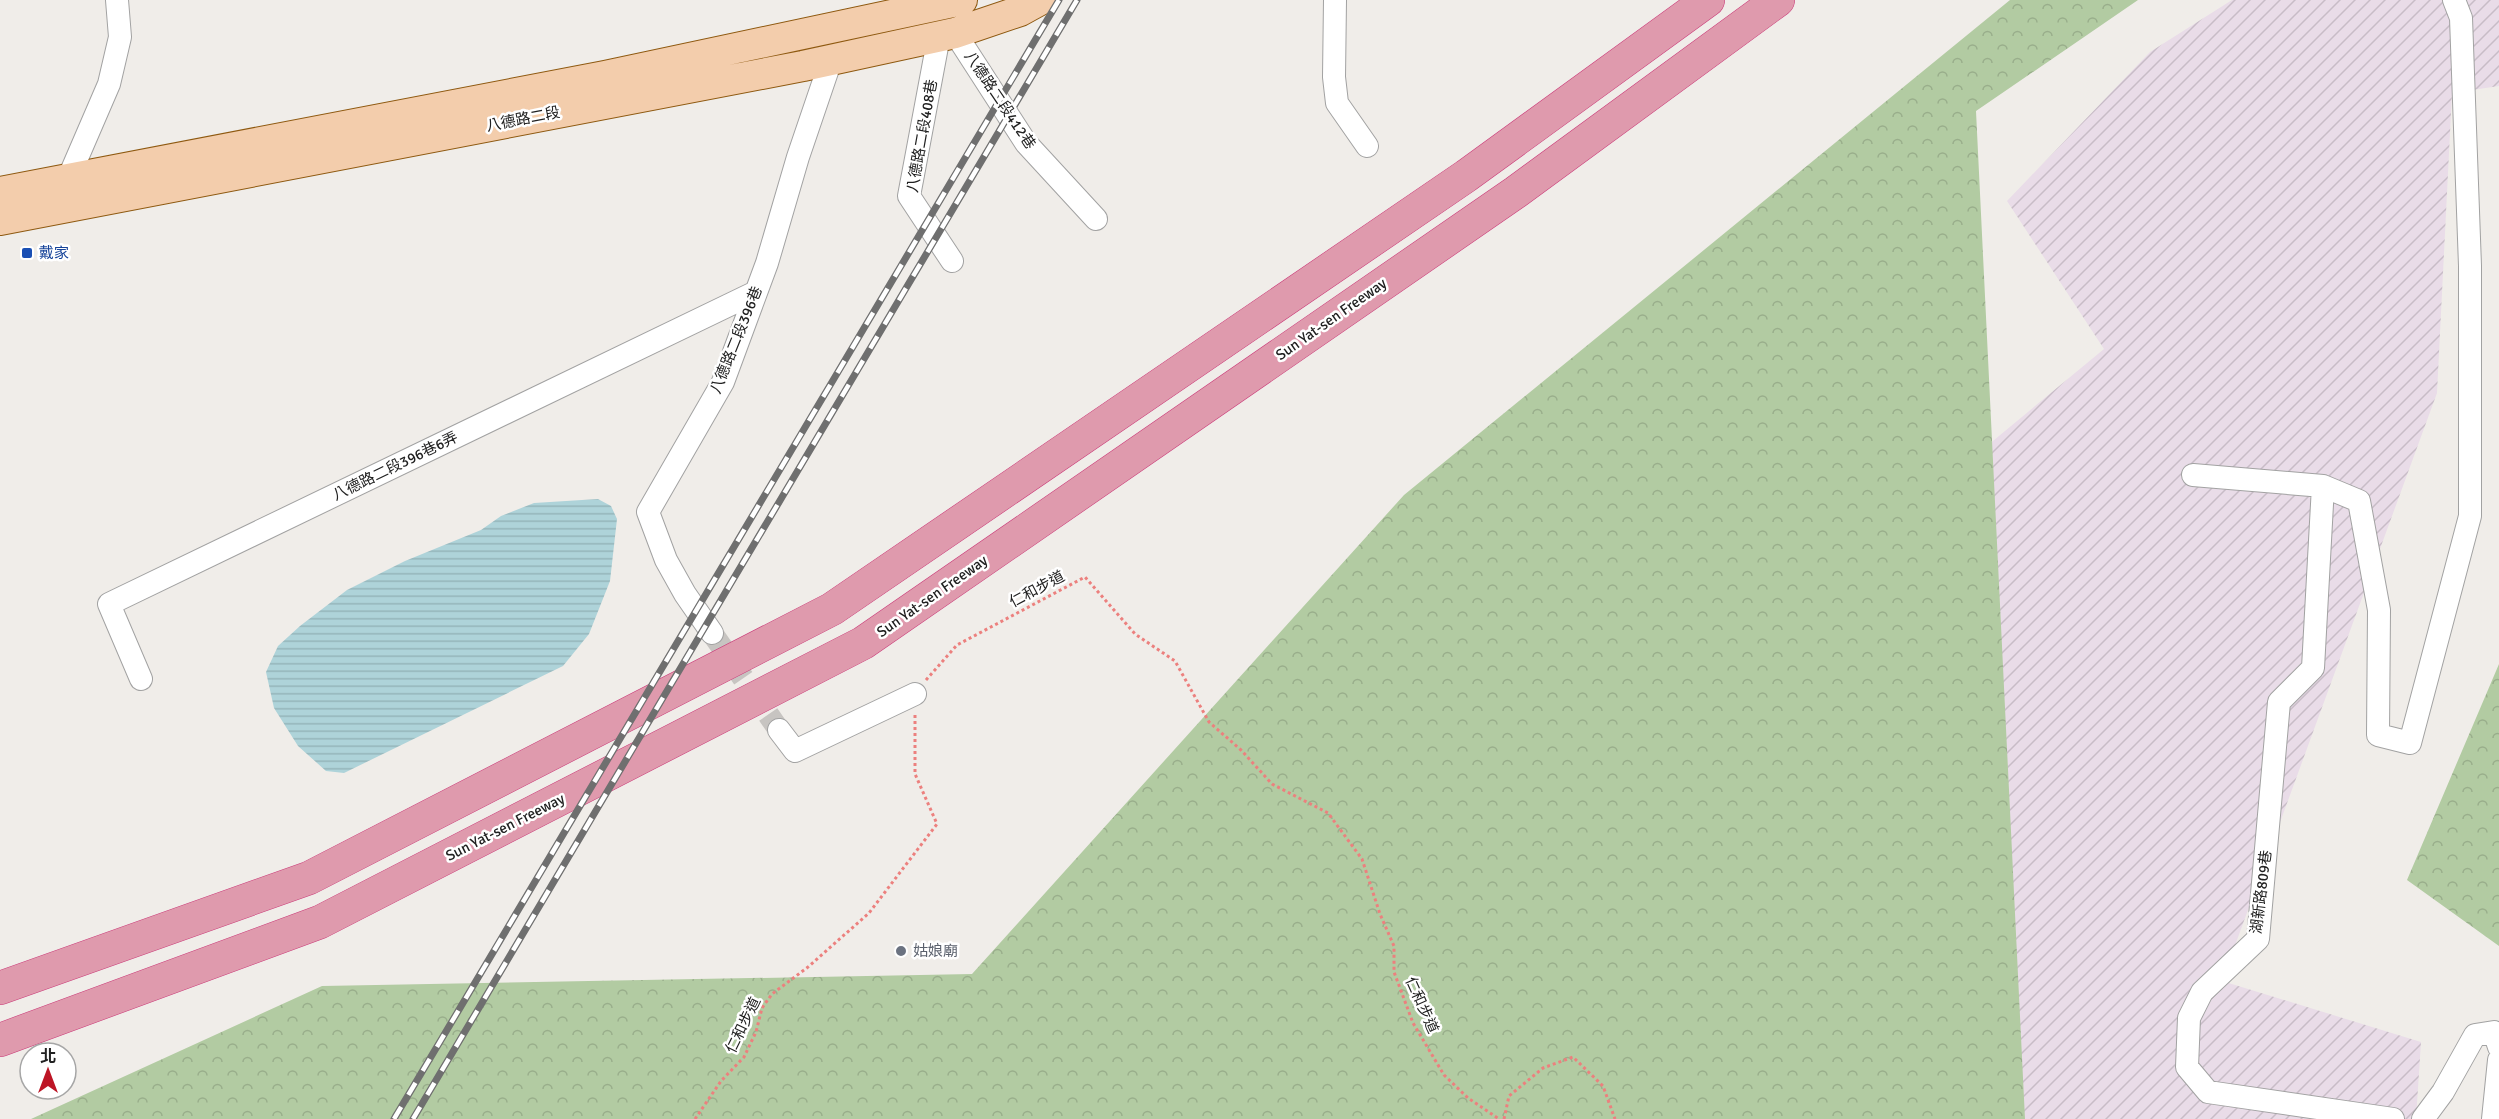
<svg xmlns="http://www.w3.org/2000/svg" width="2499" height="1119" font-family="Signika,'Noto Sans TC',sans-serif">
<defs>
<pattern id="industrial-furrows" width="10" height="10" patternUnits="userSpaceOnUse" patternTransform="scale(1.5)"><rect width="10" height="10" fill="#e9dce8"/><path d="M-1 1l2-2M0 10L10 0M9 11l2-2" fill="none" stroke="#c8bcc7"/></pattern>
<pattern id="forest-crowns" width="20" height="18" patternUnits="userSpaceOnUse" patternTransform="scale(1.5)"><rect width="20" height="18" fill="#b2cba2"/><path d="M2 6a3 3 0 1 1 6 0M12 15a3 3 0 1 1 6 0" fill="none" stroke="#99ae8b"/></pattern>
<pattern id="water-rules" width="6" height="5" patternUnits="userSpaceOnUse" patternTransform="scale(1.5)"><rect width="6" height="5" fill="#aed3d9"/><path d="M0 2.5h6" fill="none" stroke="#95b5ba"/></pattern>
</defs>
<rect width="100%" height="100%" fill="#f0ede9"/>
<path fill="url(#industrial-furrows)" d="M2232,0H2499V86L2452,93L2437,393L2222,981L2421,1042L2416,1119H2000L1895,522L2104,349L2007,201L2150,52Z"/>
<path fill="url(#forest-crowns)" d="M2010,0H2138L1976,111L2025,1119H31L322,986L972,974L1404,495Z
M2499,664V946L2407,880Z"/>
<path fill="url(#water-rules)" d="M598,499L611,506L617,519L610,581L589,634L563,666L344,773L326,771L298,746L274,708L266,672L278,646L300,626L347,590L405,561L481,530L501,516L534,503Z"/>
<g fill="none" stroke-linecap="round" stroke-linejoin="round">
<path stroke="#c7c4c1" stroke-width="22" stroke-dasharray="22 11" stroke-linecap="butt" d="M712,633L779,730"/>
<g stroke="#a2a2a2" stroke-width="24">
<path id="minor" d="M1335,0L1334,77L1337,103L1367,146
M955,33L1026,143L1096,219
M939,36L909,196L952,261
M68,179L109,84L120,37L117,0
M2193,475L2323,486L2359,501L2379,610L2378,735L2410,743L2470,516V266L2461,18L2454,0
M2323,486L2313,668L2279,702L2258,939L2202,992L2189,1018L2187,1067L2208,1092L2393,1119
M712,633L685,594L666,560L648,512L723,382L767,263L798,157L831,60
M141,679L109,604L756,292
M779,730L795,751L915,694
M2423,1119L2443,1092L2475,1035L2494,1032L2499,1047
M2493,1119L2499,1060"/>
</g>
<g stroke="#8e5910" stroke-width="32">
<path id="major" d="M0,192L605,76L962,0
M0,220L803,66L955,33L1020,11L1040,0"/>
</g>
<g stroke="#ca3b79" stroke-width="34">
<path id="highway" d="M0,988L309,878L832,609L1466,176L1708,0
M0,1040L320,922L863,643L1516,192L1778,0"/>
</g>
<path stroke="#ec807e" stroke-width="3" stroke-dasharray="3 3" stroke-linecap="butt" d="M926,680L957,645L1085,577L1135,634L1175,661L1209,722L1241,750L1272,784L1328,813L1362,859L1380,914L1394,946V972L1413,1023L1444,1075L1468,1098L1499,1119
M695,1119L721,1081L744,1057L756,1032L762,1008L772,994L808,967L869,913L937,824L915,774V715
M1504,1119L1509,1096L1543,1068L1573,1057L1603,1086L1615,1119"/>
<use href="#minor" stroke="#fff" stroke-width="22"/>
<use href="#major" stroke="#f3cdac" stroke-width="30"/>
<use href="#highway" stroke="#df9aad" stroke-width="33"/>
<g stroke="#6f6f6f" stroke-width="7">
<path id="rail" d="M394,1119L1059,0
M413,1119L1077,0"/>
</g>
<use href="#rail" stroke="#fff" stroke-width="4.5" stroke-dasharray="14" stroke-linecap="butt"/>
</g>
<rect fill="#1a4fb4" stroke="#fff" stroke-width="2" x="21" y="247" width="12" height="12" rx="3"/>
<circle fill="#6b7280" stroke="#fff" stroke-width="2" cx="901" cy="951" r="6"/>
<g text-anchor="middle" stroke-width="5" stroke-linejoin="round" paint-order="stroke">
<g font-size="15" fill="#212121" stroke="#fff">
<text transform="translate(1000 100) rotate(56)" y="5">八德路二段412巷</text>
<text transform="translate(523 119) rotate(-11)" y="5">八德路二段</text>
<text transform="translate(922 136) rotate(-80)" y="5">八德路二段408巷</text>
<text transform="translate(1331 319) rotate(-35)" y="5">Sun Yat-sen Freeway</text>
<text transform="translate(736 340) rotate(-68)" y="5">八德路二段396巷</text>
<text transform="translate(395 466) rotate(-26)" y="5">八德路二段396巷6弄</text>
<text transform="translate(1037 589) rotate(-28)" y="5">仁和步道</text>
<text transform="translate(932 596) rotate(-35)" y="5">Sun Yat-sen Freeway</text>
<text transform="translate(505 827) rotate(-27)" y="5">Sun Yat-sen Freeway</text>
<text transform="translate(2261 892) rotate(-83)" y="5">湖新路809巷</text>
<text transform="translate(1422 1005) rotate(66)" y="5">仁和步道</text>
<text transform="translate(743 1025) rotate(-64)" y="5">仁和步道</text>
</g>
<g font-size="15" fill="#164399" stroke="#fff" text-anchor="start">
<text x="39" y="258">戴家</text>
</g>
<g font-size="15" fill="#5b616d" stroke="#fff" text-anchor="start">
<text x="913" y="956">姑娘廟</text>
</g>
</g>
<g transform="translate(48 1071)"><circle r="28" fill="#ffffff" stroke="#a6a6a6" stroke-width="1.5"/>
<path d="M0-4.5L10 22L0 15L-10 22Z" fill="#bd1525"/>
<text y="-9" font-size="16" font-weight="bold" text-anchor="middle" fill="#212121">北</text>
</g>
</svg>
